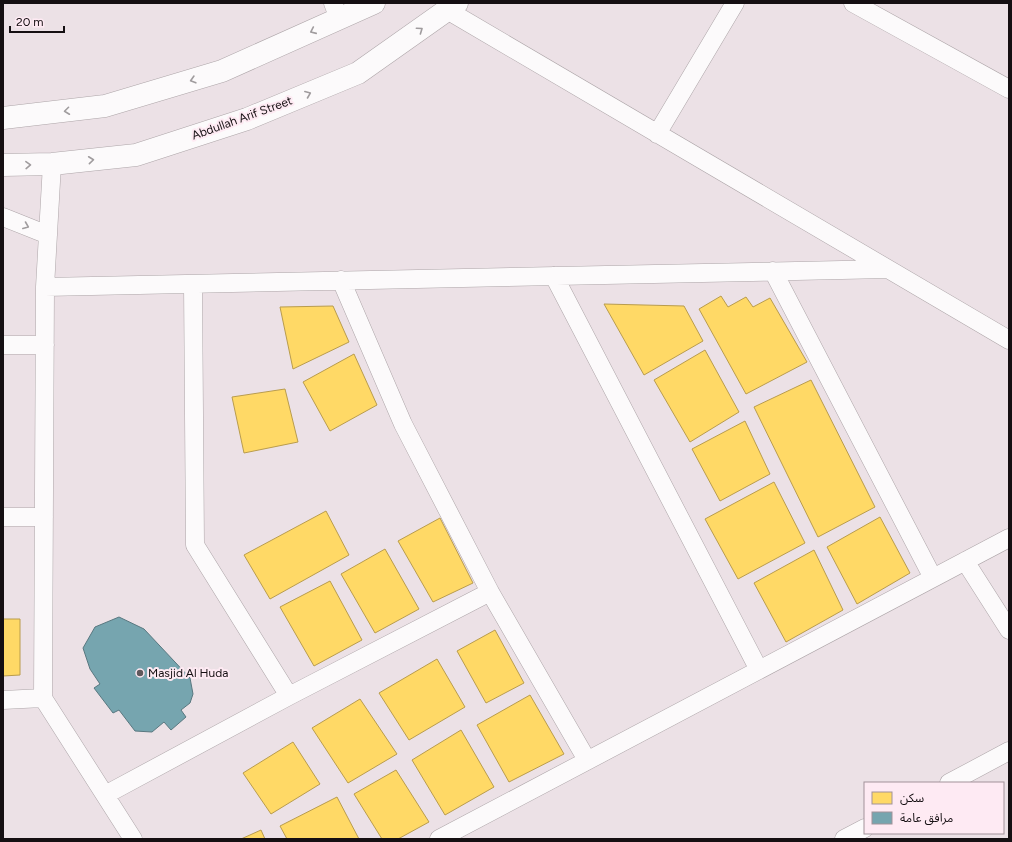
<svg xmlns="http://www.w3.org/2000/svg" width="1012" height="842" font-family="Figtree,'Noto Sans Arabic',sans-serif">
<rect width="100%" height="100%" fill="#ece1e6"/>
<path fill="#ffd966" stroke="#b99c4d" d="M721,296L728,307L746,297L753,307L770,298L807,362L746,394L699,309Z
M604,304L684,306L703,341L644,375Z
M333,306L349,342L293,369L280,307Z
M705,350L739,412L690,442L654,380Z
M354,354L377,405L330,431L303,382Z
M811,380L875,507L818,537L754,407Z
M285,389L298,442L244,453L232,397Z
M745,421L770,474L720,501L692,449Z
M774,482L805,543L738,579L705,519Z
M326,511L349,555L270,599L244,555Z
M880,517L910,573L857,604L827,547Z
M440,518L473,583L433,602L398,541Z
M385,549L419,609L375,633L341,574Z
M814,550L843,610L786,642L754,583Z
M330,581L362,640L314,666L280,607Z
M3,619H20V675L3,676Z
M495,630L524,683L486,703L457,651Z
M437,659L465,707L409,740L379,693Z
M530,695L564,754L509,782L477,725Z
M360,699L397,754L348,783L312,728Z
M461,730L494,787L445,815L412,760Z
M293,742L320,784L271,814L243,773Z
M396,770L429,822L398,839H382L354,794Z
M337,797L359,839H287L280,826Z
M261,830L265,839H241Z"/>
<path fill="#76a5af" stroke="#597880" d="M119,617L144,629L190,678L193,694L190,703L181,710L186,717L171,730L164,722L152,732L135,731L119,710L113,713L94,688L100,684L90,669L83,648L95,627Z"/>
<g fill="none" stroke-linecap="round" stroke-linejoin="round">
<g stroke="#ada5a8" stroke-width="19">
<path id="minor" d="M333,3L339,19
M853,3L1009,89
M447,10L1009,340
M657,134L735,3
M52,164L45,287L43,698L133,839
M3,217L48,235
M773,271L933,578
M554,276L759,670
M341,280L403,424L490,592L587,760
M193,284L195,545L289,696
M45,287L887,269
M3,345H45
M3,517H44
M965,561L1009,630
M3,700L43,698
M949,783L1009,751
M105,795L289,696L490,592
M439,839L1009,538
M844,839L865,828"/>
</g>
<g stroke="#ada5a8" stroke-width="23">
<path id="major" d="M3,118L105,106L222,71L374,3
M3,165L52,164L136,155L247,119L358,73L457,3"/>
</g>
<use href="#minor" stroke="#fcfafb" stroke-width="18"/>
<use href="#major" stroke="#fcfafb" stroke-width="22"/>
</g>
<defs><path id="oneway-chevron" d="M-2-3.5L2.5 0L-2 3.5" fill="none" stroke-width="1.6" stroke-linecap="round" stroke-linejoin="round"/></defs>
<g stroke="#a09c9e">
<use href="#oneway-chevron" transform="translate(420 30) rotate(-35)"/>
<use href="#oneway-chevron" transform="translate(313 31) rotate(156)"/>
<use href="#oneway-chevron" transform="translate(193 80) rotate(164)"/>
<use href="#oneway-chevron" transform="translate(308 94) rotate(-22)"/>
<use href="#oneway-chevron" transform="translate(67 111) rotate(173)"/>
<use href="#oneway-chevron" transform="translate(91 160) rotate(-6)"/>
<use href="#oneway-chevron" transform="translate(28 165) rotate(-2)"/>
<use href="#oneway-chevron" transform="translate(26 226) rotate(22)"/>
</g>
<circle fill="#60585c" stroke="#feeaf3" stroke-width="1.5" cx="140" cy="673" r="4"/>
<g text-anchor="middle" stroke-width="4" stroke-linejoin="round" paint-order="stroke">
<g font-size="12" fill="#150f12" stroke="#feeaf3">
<text transform="translate(242 118) rotate(-20)" y="4">Abdullah Arif Street</text>
</g>
<g font-size="12" fill="#150f12" stroke="#feeaf3" text-anchor="start">
<text x="148" y="677">Masjid Al Huda</text>
</g>
</g>
<rect width="1012" height="842" fill="none" stroke="#150f12" stroke-width="8"/>
<rect x="864" y="782" width="140" height="52" fill="#feeaf3" stroke="#a19299"/>
<rect x="872" y="792" width="20" height="12" fill="#ffd966" stroke="#a19299"/>
<text x="900" y="802" font-size="12" fill="#150f12">سكن</text>
<rect x="872" y="812" width="20" height="12" fill="#76a5af" stroke="#a19299"/>
<text x="900" y="822" font-size="12" fill="#150f12">مرافق عامة</text>
<path d="M10 26v6h54v-6" fill="none" stroke="#150f12" stroke-width="2"/>
<text x="16" y="26" font-size="12" fill="#150f12" stroke="#feeaf3" stroke-width="3" paint-order="stroke">20 m</text>
</svg>
